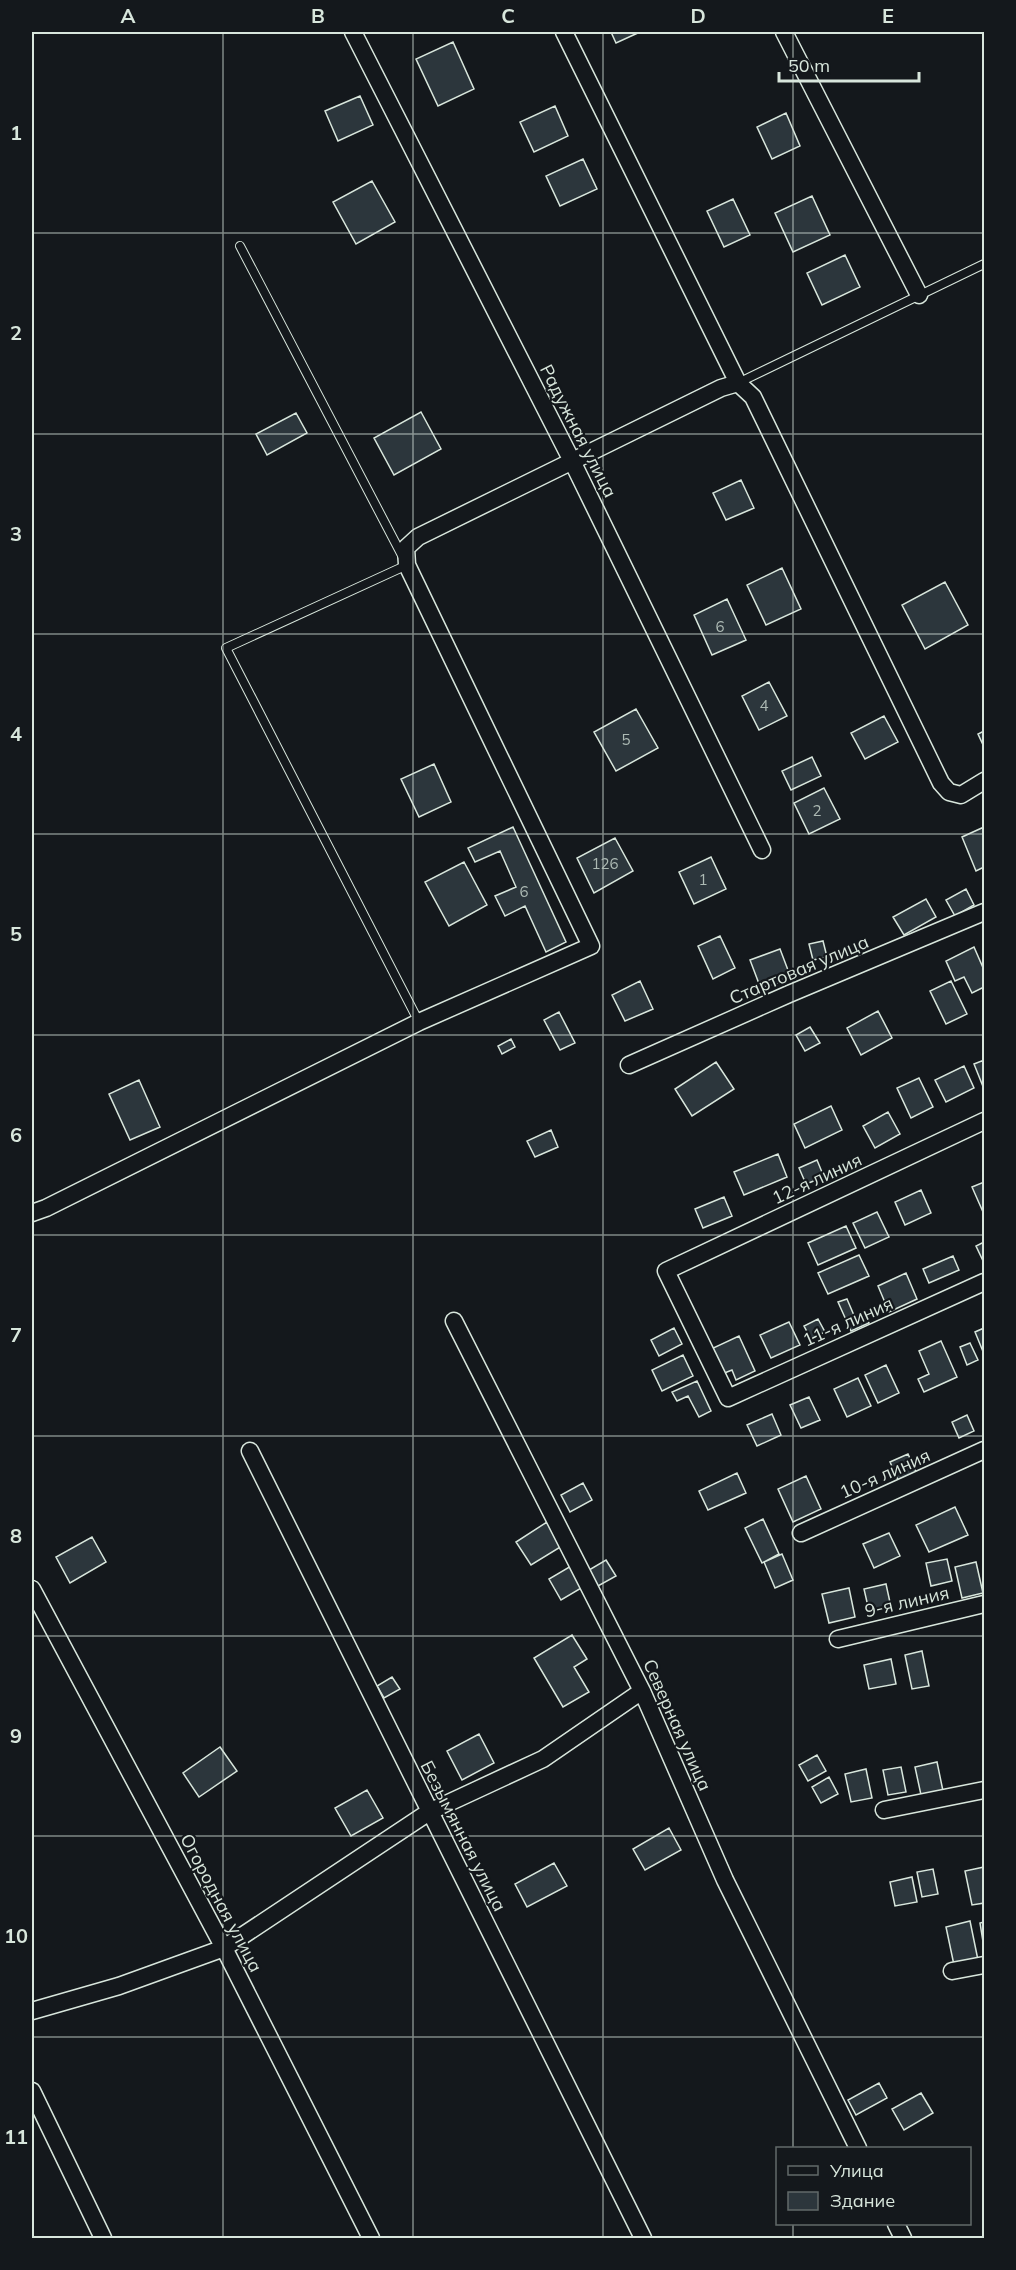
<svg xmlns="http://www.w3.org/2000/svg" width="1016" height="2270" font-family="Mulish,sans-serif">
<rect width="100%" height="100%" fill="#14181c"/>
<path fill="#2c363c" stroke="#d8e6dc" stroke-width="1.5" d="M611,32H640L616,43Z
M453,42L474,89L438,106L416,59Z
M360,96L373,125L338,141L325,111Z
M555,106L568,136L534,152L520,122Z
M786,113L800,146L772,159L757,127Z
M583,159L597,189L560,206L546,176Z
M372,181L395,222L356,244L333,202Z
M812,196L830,235L793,252L775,213Z
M733,199L750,235L724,247L707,211Z
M845,255L860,287L822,305L807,273Z
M421,412L441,449L394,475L374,438Z
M296,413L307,433L267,455L256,434Z
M741,480L754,508L726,520L713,493Z
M782,568L801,609L766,625L747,585Z
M945,582L968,625L925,649L902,605Z
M727,599L746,640L712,655L694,615Z
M769,682L787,716L759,730L742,696Z
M636,709L658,748L616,771L594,732Z
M884,716L898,742L865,759L851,733Z
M984,731V747L978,734Z
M812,757L821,776L791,790L782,771Z
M434,764L451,802L419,817L401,779Z
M824,788L840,819L809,834L794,803Z
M513,827L566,942L546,952L525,906L505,916L495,896L516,887L500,851L475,862L468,848Z
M984,827V867L976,871L962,837Z
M615,838L633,871L594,893L577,858Z
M711,857L726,889L694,904L679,872Z
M464,862L487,905L449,926L425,882Z
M966,889L974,905L955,916L946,900Z
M926,899L936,917L904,935L893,917Z
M720,936L735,968L713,979L698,946Z
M823,941L827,957L813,960L809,944Z
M974,947L984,970V987L972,993L964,977L955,981L946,961Z
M780,949L791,978L761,989L750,960Z
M640,981L653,1009L625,1021L612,995Z
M951,981L967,1014L946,1024L930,991Z
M878,1011L892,1038L861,1055L847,1028Z
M559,1012L575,1043L560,1050L544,1020Z
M810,1027L820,1043L805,1051L796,1035Z
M511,1039L515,1047L502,1054L498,1046Z
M984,1060V1089L974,1064Z
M716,1062L734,1089L692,1116L675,1089Z
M964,1066L974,1088L946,1102L935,1080Z
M919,1078L933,1107L911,1118L897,1088Z
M139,1080L160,1127L130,1140L109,1094Z
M831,1106L842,1130L805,1148L794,1124Z
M888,1112L900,1134L875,1148L863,1126Z
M551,1130L558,1147L535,1157L527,1141Z
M778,1154L787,1177L744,1195L734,1172Z
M817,1160L824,1177L806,1184L799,1168Z
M984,1182V1211L983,1212L972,1187Z
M921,1190L931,1213L905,1225L895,1202Z
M724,1197L732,1216L703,1228L695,1209Z
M877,1212L889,1237L865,1248L853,1223Z
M846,1226L856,1248L818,1265L808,1243Z
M984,1242V1263L976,1246Z
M859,1255L869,1276L828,1294L818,1273Z
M953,1256L959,1270L929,1283L923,1269Z
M906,1273L917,1299L889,1312L878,1286Z
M847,1299L856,1320L865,1316L869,1323L851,1331L838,1302Z
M818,1319L825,1332L811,1339L804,1326Z
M789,1322L800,1345L771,1358L760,1335Z
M674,1328L682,1344L659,1356L651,1340Z
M984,1328V1354L975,1332Z
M739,1336L755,1371L736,1380L732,1370L722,1374L711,1349Z
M941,1341L957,1377L924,1392L918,1379L929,1374L919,1351Z
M970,1343L978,1360L967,1365L960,1347Z
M683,1355L693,1376L662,1391L652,1370Z
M886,1365L899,1393L878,1403L865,1375Z
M858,1378L871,1406L847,1417L834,1389Z
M697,1381L711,1411L699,1417L688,1396L677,1401L672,1392Z
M809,1397L820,1420L801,1428L790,1405Z
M772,1414L781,1435L757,1446L747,1425Z
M967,1415L974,1431L959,1438L952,1422Z
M908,1454L917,1474L899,1482L890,1462Z
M737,1473L746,1493L708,1510L699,1491Z
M806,1476L821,1509L793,1522L778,1489Z
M583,1483L592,1500L570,1512L561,1495Z
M955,1507L968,1535L929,1552L916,1525Z
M763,1519L779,1554L762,1563L745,1528Z
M547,1522L562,1546L531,1565L516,1542Z
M889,1533L900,1556L874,1568L863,1544Z
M92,1537L106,1562L70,1583L56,1557Z
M782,1554L793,1580L775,1588L764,1562Z
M947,1559L952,1581L931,1586L926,1563Z
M606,1560L616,1576L598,1586L589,1570Z
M976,1562L983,1593L962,1598L955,1567Z
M571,1566L583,1587L561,1600L549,1579Z
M886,1584L891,1607L869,1611L864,1589Z
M849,1588L855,1617L829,1623L822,1594Z
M572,1635L587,1659L574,1667L589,1692L563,1707L534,1658Z
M922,1651L929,1686L912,1689L905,1655Z
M891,1659L896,1684L869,1689L864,1665Z
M392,1677L400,1689L384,1698L377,1686Z
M479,1734L494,1763L462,1780L447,1751Z
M220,1747L237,1771L199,1797L183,1773Z
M817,1755L826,1771L808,1781L799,1765Z
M937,1762L943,1791L921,1795L915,1767Z
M901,1767L906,1792L888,1795L883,1770Z
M866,1769L872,1798L851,1802L845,1774Z
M829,1777L838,1794L821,1803L812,1787Z
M367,1790L383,1818L351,1836L335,1808Z
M669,1828L681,1850L645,1870L633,1849Z
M554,1863L567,1886L527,1907L515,1884Z
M984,1867V1903L972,1905L965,1871Z
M933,1869L938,1894L922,1897L917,1872Z
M912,1877L917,1902L895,1906L890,1882Z
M970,1921L978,1960L954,1965L946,1927Z
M984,1922V1948L980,1923Z
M879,2083L887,2098L856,2115L848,2100Z
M921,2093L933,2113L904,2130L892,2109Z"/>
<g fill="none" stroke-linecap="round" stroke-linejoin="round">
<g stroke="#d8e6dc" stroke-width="10">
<path id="lane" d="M240,246L407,565L226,648L419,1022
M738,383L984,264"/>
</g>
<g stroke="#d8e6dc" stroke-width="19">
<path id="street" d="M353,32L572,461L762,850
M564,32L738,383
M784,32L919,295
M629,1065L789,994L984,912
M984,1121L666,1271L728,1398L984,1282
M32,1213L46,1208L419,1022L591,946L407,565L406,548L418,537L721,388L738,383L753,397L941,783L949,792L961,795L984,781
M454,1321L642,1691L725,1880L858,2148
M250,1451L643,2238
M801,1533L984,1450
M32,1589L224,1948L371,2238
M838,1639L984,1604
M884,1810L984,1790
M952,1971L984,1965
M32,2011L119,1986L224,1948L429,1812L543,1759L642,1691
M32,2091L103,2238
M896,2224L903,2238"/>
</g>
<use href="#lane" stroke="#14181c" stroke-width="8"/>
<use href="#street" stroke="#14181c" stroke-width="16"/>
</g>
<path fill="none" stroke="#d8e6dc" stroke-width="1.5" stroke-opacity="0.55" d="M223,32V2238M413,32V2238M603,32V2238M793,32V2148M32,233H984M32,434H984M32,634H984M32,834H984M32,1035H984M32,1235H984M32,1436H984M32,1636H984M32,1836H984M32,2037H984M793,2224V2238"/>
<g text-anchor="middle" stroke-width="4.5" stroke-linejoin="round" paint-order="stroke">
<g font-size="15" fill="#adbab4">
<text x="720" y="632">6</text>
<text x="764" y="711">4</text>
<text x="626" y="745">5</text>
<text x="817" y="816">2</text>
<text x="605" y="869">126</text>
<text x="703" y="885">1</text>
<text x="524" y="897">6</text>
</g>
<g font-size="18" fill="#d8e6dc" stroke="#14181c">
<text transform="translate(578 431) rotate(63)" y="6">Радужная улица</text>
<text transform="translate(799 970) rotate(-23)" y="6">Стартовая улица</text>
<text transform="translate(817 1179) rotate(-25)" y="6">12-я линия</text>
<text transform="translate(848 1322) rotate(-24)" y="6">11-я линия</text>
<text transform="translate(885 1474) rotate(-24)" y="6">10-я линия</text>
<text transform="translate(907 1602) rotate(-13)" y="6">9-я линия</text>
<text transform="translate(677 1725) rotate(66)" y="6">Северная улица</text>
<text transform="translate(463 1836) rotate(63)" y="6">Безымянная улица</text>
<text transform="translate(221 1903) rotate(62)" y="6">Огородная улица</text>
</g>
</g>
<rect width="1016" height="2270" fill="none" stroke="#14181c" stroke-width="66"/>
<rect x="776" y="2147" width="195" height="78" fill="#14181c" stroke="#626a69" stroke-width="1.5"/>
<rect x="788" y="2166" width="30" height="9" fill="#14181c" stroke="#626a69" stroke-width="1.5"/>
<text x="830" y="2177" font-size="18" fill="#d8e6dc">Улица</text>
<rect x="788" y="2192" width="30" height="18" fill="#2c363c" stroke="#626a69" stroke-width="1.5"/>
<text x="830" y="2207" font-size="18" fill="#d8e6dc">Здание</text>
<path d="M779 72v9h140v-9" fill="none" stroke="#d8e6dc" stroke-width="3"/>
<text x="788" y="72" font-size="18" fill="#d8e6dc" stroke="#14181c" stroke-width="4.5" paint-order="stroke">50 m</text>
<rect x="33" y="33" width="950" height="2204" fill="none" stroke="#d8e6dc" stroke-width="2"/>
<g font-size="20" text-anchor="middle" font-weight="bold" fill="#d8e6dc">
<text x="128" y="23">A</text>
<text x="318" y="23">B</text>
<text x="508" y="23">C</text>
<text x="698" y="23">D</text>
<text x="888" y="23">E</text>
<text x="16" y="140">1</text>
<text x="16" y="340">2</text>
<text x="16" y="541">3</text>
<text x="16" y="741">4</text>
<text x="16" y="941">5</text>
<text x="16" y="1142">6</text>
<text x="16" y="1342">7</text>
<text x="16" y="1543">8</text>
<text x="16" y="1743">9</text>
<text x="16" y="1943">10</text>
<text x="16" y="2144">11</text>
</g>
</svg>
